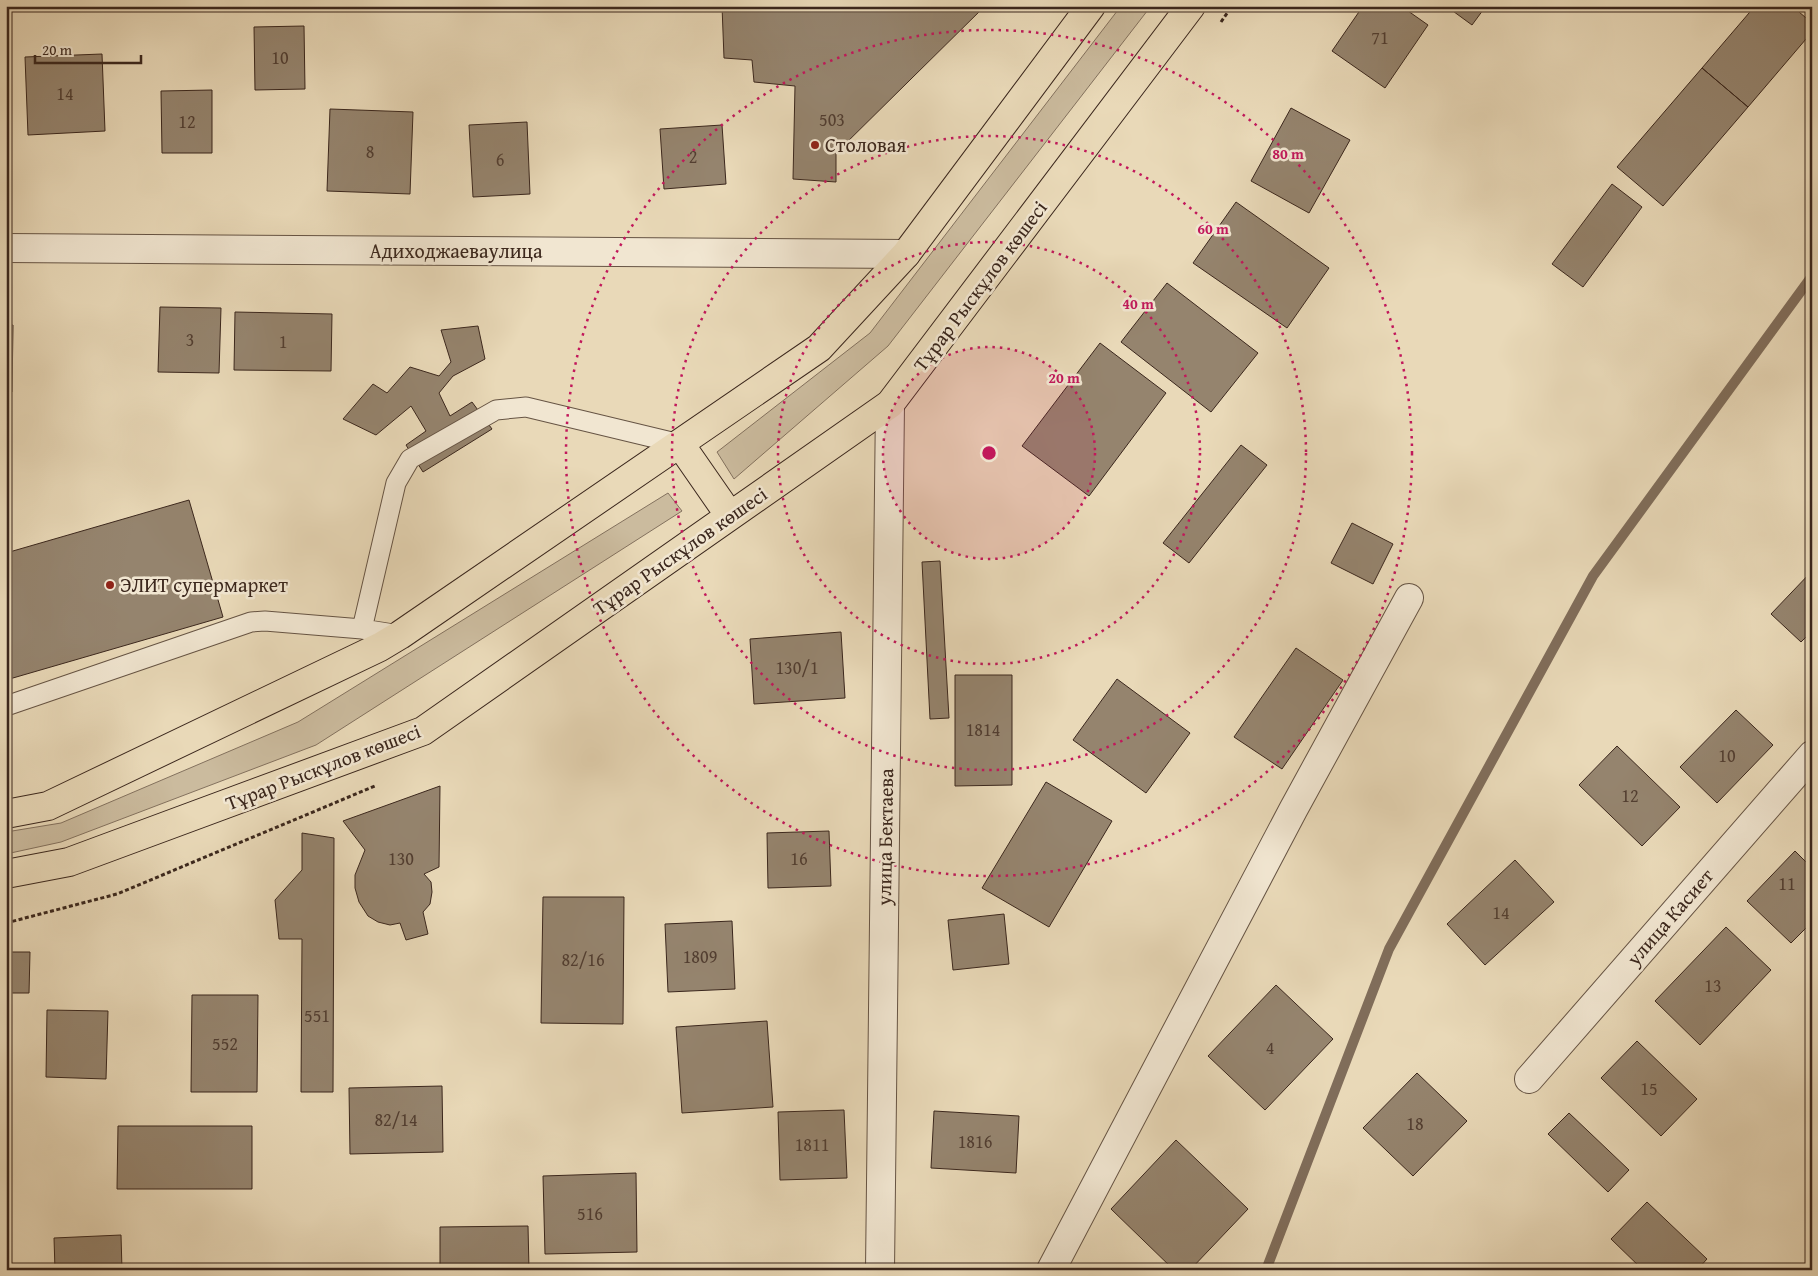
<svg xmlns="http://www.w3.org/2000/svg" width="1818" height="1276" font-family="'Gentium Book Plus',serif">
<rect width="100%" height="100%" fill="#e9d9b8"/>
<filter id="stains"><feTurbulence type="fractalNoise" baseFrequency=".004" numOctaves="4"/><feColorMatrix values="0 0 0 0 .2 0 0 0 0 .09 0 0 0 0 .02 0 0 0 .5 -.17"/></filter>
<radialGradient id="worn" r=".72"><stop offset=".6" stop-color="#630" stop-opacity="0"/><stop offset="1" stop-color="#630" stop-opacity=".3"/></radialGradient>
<path fill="#cbbb9e" stroke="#83715e" d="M1121,6H1151L888,346L734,479L717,452L870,333Z
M668,493L682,511L316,745L61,842L6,854V832L61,823L298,722Z"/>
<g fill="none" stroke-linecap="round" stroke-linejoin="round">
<path stroke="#806d5a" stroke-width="10" d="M1266,1270L1389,949L1593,576L1812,276"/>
</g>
<path fill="#95846e" stroke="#3b271d" d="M722,6H985L836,153V182L793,179L795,86L754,82L752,60L724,58Z
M1363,6H1401L1428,25L1385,88L1332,51Z
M1446,6H1486L1472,25Z
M1755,6H1792L1812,23V32L1748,107L1702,68Z
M304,26L305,89L255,90L254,27Z
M102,54L105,131L28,135L25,57Z
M1702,68L1748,107L1663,206L1617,167Z
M212,90V153H162L161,91Z
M1291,108L1350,140L1309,213L1251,181Z
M330,109L413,112L410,194L327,191Z
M527,122L530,194L473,197L469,125Z
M722,125L726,184L664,189L660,129Z
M1612,184L1642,207L1583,287L1552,264Z
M1236,202L1329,268L1287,328L1193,263Z
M1167,283L1258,353L1211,412L1121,342Z
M160,307L221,308L219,373L158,372Z
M235,312L332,314L331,371L234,370Z
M6,325H13L12,392H6Z
M478,326L485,359L453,376L439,393L450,416L472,402L492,429L423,472L406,445L426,431L411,406L376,435L343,419L373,384L387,393L410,367L439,376L451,362L441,330Z
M1100,343L1166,393L1089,496L1022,446Z
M1241,445L1267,465L1189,563L1163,543Z
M189,500L223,617L6,680V553Z
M1352,523L1393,544L1373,584L1331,563Z
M940,561L949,718L930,719L922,562Z
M1812,571V631L1801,642L1771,614Z
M841,632L845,698L754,704L750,639Z
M1296,648L1343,680L1282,769L1234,737Z
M955,675H1012V785L955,786Z
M1117,679L1190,733L1146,793L1073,740Z
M1736,710L1773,745L1717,803L1680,767Z
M1617,746L1680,807L1642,846L1579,785Z
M1046,782L1112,821L1049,927L982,888Z
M440,786L439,867L424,874L431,882L432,892L430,904L423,912L428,934L406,940L400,923L390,925L378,922L368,916L359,902L355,888V875L365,850L343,821Z
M829,831L831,886L768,888L767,833Z
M302,833L334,838L333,1092H301L302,939H279L275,900L302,870Z
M1795,851L1812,868V922L1791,943L1747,901Z
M1515,860L1554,902L1485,965L1447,924Z
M543,897H624L623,1024L541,1023Z
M1004,914L1009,964L953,970L948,920Z
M732,921L735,989L668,992L665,924Z
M1726,927L1771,970L1700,1045L1655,1001Z
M6,952H30L29,993H6Z
M1276,985L1333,1039L1265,1110L1208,1056Z
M192,995H258L257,1092H191Z
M47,1010L108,1011L106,1079L46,1077Z
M6,1012H8L7,1090H6Z
M767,1021L773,1107L682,1113L676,1027Z
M1637,1041L1697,1099L1661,1136L1601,1078Z
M1417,1073L1467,1121L1413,1176L1363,1128Z
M442,1086L443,1152L350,1154L349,1088Z
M844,1110L847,1178L780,1180L778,1112Z
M934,1111L1019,1116L1016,1173L931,1168Z
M1569,1113L1629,1170L1608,1192L1548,1134Z
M118,1126H252V1189H117Z
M1176,1140L1248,1209L1190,1270H1174L1111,1209Z
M636,1173L637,1252L545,1254L543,1176Z
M1647,1202L1707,1259L1697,1270H1643L1611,1239Z
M528,1226L529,1270H440V1227Z
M121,1235L122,1270H55L54,1238Z"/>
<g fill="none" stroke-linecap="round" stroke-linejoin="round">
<g stroke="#665444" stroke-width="21">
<path id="service" d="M362,629L396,483L410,459L496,410L526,407L680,444
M6,706L251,622L265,621L362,629L400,635"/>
</g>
<g stroke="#665444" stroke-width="30">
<path id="minor" d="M6,248L906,254
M1529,1079L1812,755
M880,1270L890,404
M1051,1270L1293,810L1409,598"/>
</g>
<g stroke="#3b271d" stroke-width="30">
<path id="primary" d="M680,444L730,516
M6,814L48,806L380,647L400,635L819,348L906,254L1091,6
M6,874L69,862L423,731L890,404L1191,6"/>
</g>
<path stroke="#3b271d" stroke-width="3" stroke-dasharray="4 2.5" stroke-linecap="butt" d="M1221,22L1232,6
M6,923L117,894L375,786"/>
<use href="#service" stroke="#f1e6d1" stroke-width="19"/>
<use href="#minor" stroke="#f1e6d1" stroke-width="28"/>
<use href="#primary" stroke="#e9d9b8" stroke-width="28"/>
</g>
<circle cx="989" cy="453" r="106" fill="#c2185b" fill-opacity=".12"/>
<g fill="none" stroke="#c2185b" stroke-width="2.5" stroke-dasharray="2.5 5">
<circle cx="989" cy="453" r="106"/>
<circle cx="989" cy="453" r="211"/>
<circle cx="989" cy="453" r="317"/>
<circle cx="989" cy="453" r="423"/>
</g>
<g fill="#8f2418" stroke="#f1e6d1" stroke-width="2">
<circle cx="815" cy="145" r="5"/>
<circle cx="110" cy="585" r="5"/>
</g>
<g text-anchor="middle" stroke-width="5" stroke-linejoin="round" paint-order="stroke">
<g font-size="18" fill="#523e31">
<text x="1380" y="44">71</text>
<text x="280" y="64">10</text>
<text x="65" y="100">14</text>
<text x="832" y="126">503</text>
<text x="187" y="128">12</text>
<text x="370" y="158">8</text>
<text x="693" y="163">2</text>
<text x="500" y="166">6</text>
<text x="190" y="346">3</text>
<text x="283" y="348">1</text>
<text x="797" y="674">130/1</text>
<text x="983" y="736">1814</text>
<text x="1727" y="762">10</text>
<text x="1630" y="802">12</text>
<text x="401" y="865">130</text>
<text x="799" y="865">16</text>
<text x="1787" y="890">11</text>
<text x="1501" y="919">14</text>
<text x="700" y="963">1809</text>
<text x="583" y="966">82/16</text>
<text x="1713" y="992">13</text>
<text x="317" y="1022">551</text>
<text x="225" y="1050">552</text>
<text x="1270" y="1054">4</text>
<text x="1649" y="1095">15</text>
<text x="396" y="1126">82/14</text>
<text x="1415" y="1130">18</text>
<text x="975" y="1148">1816</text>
<text x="812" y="1151">1811</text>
<text x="590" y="1220">516</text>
</g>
<g font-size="20" fill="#3b271d" stroke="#f1e6d1" text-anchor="start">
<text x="825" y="152">Столовая</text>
<text x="120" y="592">ЭЛИТ супермаркет</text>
</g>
<g font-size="20" fill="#3b271d" stroke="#f1e6d1">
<text x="456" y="258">Адиходжаеваулица</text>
<text transform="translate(980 286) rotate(-53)" y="7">Тұрар Рыскұлов көшесі</text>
<text transform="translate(680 551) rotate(-35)" y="7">Тұрар Рыскұлов көшесі</text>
<text transform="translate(323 767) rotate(-21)" y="7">Тұрар Рыскұлов көшесі</text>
<text transform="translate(885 837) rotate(-89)" y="7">улица Бектаева</text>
<text transform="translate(1670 917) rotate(-49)" y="7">улица Касиет</text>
</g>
</g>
<circle cx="989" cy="453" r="8" fill="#c2185b" stroke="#f1e6d1" stroke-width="2.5"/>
<g font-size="15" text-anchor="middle" font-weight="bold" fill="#c2185b" stroke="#f1e6d1" stroke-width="5" stroke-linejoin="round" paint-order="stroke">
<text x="1288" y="159">80 m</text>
<text x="1213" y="234">60 m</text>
<text x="1138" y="309">40 m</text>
<text x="1064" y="383">20 m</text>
</g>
<rect width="1818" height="1276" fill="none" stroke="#e9d9b8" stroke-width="25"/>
<rect x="8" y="8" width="1803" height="1261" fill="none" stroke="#3b271d" stroke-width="2.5"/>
<rect x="12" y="12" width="1793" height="1251" fill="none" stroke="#3b271d"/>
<path d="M35 55v8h106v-8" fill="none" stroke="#3b271d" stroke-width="2.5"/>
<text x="42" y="55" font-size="15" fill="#3b271d" stroke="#f1e6d1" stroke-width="4" paint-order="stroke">20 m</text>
<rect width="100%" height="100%" filter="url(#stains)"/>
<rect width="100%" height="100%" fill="url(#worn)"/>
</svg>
